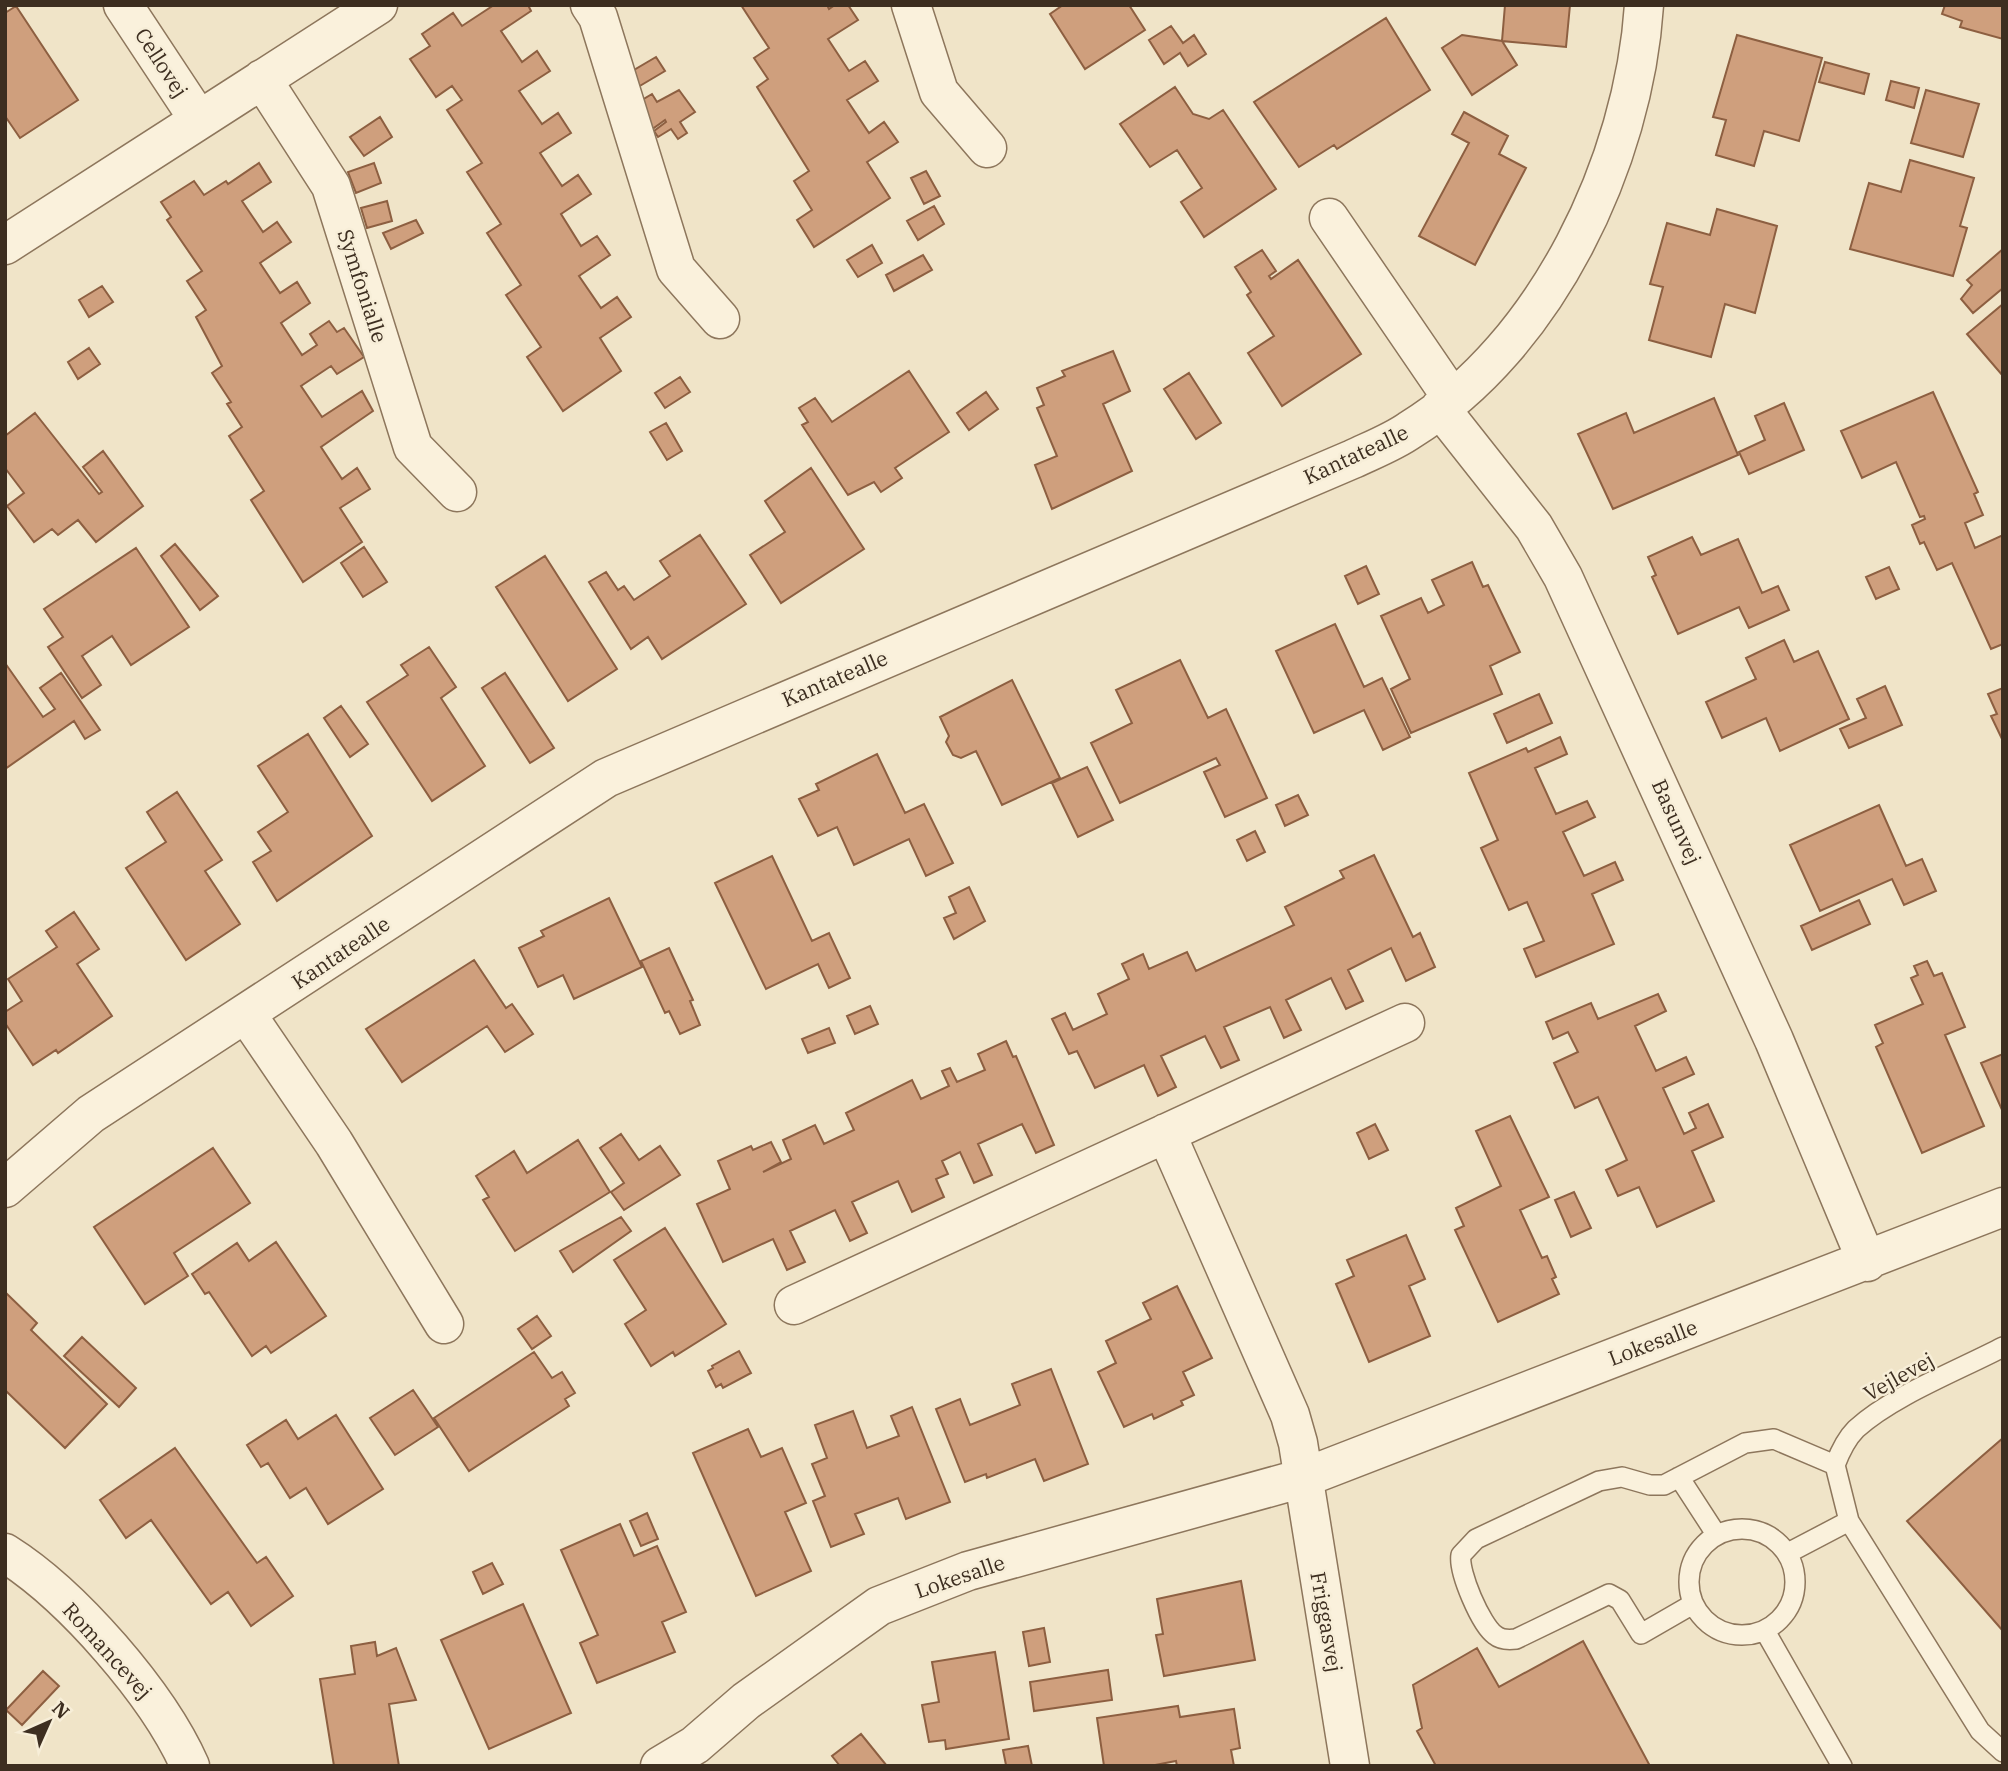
<svg xmlns="http://www.w3.org/2000/svg" width="2008" height="1771" font-family="'IBM Plex Serif',serif">
<rect width="100%" height="100%" fill="#f0e4c8"/>
<path fill="#cf9f7d" stroke="#8d5f41" stroke-width="2" d="M494,5H528L531,11L501,31L522,62L537,51L550,71L519,91L542,124L558,113L571,133L540,153L562,186L578,175L591,194L561,214L581,246L597,236L610,255L579,276L601,308L617,297L631,317L600,338L621,371L563,411L527,357L541,347L506,295L521,285L487,233L501,224L467,172L482,163L447,110L462,100L452,86L436,97L410,59L430,46L422,34L453,13L462,26Z
M741,5H827L829,9L835,5H848L858,20L828,39L849,71L865,61L878,81L847,100L869,133L884,122L898,142L867,162L890,198L814,247L797,220L812,210L794,181L809,171L757,87L768,79L754,58L769,48Z
M1063,5H1129L1145,30L1085,69L1050,14Z
M1505,5H1570L1566,47L1502,41Z
M1945,5H2003V39L1960,27L1962,21L1942,14Z
M16,6L78,100L20,138L5,116V13Z
M1386,18L1430,90L1337,149L1334,145L1299,167L1254,102Z
M1171,26L1183,43L1194,35L1206,54L1188,66L1180,53L1164,64L1149,40Z
M1462,35L1502,41L1517,65L1472,95L1442,48Z
M1737,35L1822,58L1799,141L1764,131L1754,166L1716,155L1726,120L1713,117Z
M656,57L665,71L638,87L634,70Z
M1825,62L1869,74L1864,94L1819,82Z
M1891,81L1919,88L1914,108L1886,100Z
M1175,87L1193,114L1209,119L1223,110L1276,189L1204,237L1181,202L1202,188L1177,150L1150,167L1120,124Z
M679,90L695,112L680,122L687,133L678,139L671,129L658,137L654,131L666,122L665,120L651,130L642,100L652,94L657,102Z
M1926,90L1979,104L1963,157L1911,143Z
M1464,112L1508,136L1499,154L1526,168L1475,265L1419,236L1469,143L1452,134Z
M380,117L392,137L364,156L350,137Z
M1910,160L1974,178L1960,226L1967,228L1953,276L1850,249L1869,183L1901,192Z
M259,163L271,182L242,201L263,232L277,222L291,242L260,263L280,293L297,282L310,303L281,323L302,355L317,345L310,334L329,321L337,332L344,328L364,357L337,374L331,366L301,386L322,417L362,391L373,411L321,447L342,479L357,468L370,489L340,508L362,542L303,582L251,500L264,491L229,436L242,427L227,404L231,402L212,373L222,366L196,317L206,310L187,281L202,271L167,220L171,217L161,202L194,181L204,195L226,181L228,184Z
M374,163L381,183L356,193L348,172Z
M926,171L940,196L924,204L911,178Z
M387,201L392,221L367,228L361,208Z
M934,206L944,224L918,240L907,221Z
M1717,209L1777,226L1755,313L1725,304L1711,357L1649,340L1663,287L1650,284L1667,223L1710,235Z
M416,220L423,233L391,249L383,233Z
M872,245L882,263L858,277L847,260Z
M2003,249V288L1973,313L1961,299L1972,285L1967,280Z
M1262,250L1276,271L1269,276L1271,279L1298,260L1361,354L1282,406L1248,353L1274,336L1247,295L1251,292L1235,267Z
M923,255L932,270L894,291L886,275Z
M102,286L113,302L89,317L79,300Z
M2003,304V376L1967,334Z
M89,348L100,364L78,379L68,362Z
M1113,351L1130,391L1103,404L1132,471L1052,509L1035,465L1057,456L1037,408L1044,405L1037,388L1065,376L1062,371Z
M909,371L949,432L895,468L902,478L881,492L874,482L848,495L802,425L808,422L799,408L815,398L832,422Z
M1189,373L1221,423L1196,439L1164,389Z
M680,377L690,392L665,408L655,393Z
M986,392L998,409L969,430L957,413Z
M1933,392L1978,492L1974,494L1983,515L1965,523L1975,548L2003,535V644L1991,649L1952,563L1937,570L1924,542L1920,544L1912,525L1925,519L1924,516L1920,517L1896,462L1862,478L1841,431Z
M1714,398L1738,455L1613,509L1578,434L1626,413L1634,433Z
M1784,403L1804,450L1749,474L1739,452L1765,440L1755,416Z
M35,413L99,494L102,492L83,467L103,451L143,506L96,542L78,520L58,535L52,529L34,542L7,506L24,493L5,468V436Z
M666,423L682,451L667,460L650,432Z
M811,468L864,549L781,603L750,555L785,532L765,501Z
M700,535L746,604L662,659L648,637L631,649L589,582L606,572L618,590L624,586L634,600L670,576L660,561Z
M1692,537L1701,555L1738,539L1762,593L1778,586L1789,610L1749,628L1739,607L1678,634L1652,577L1656,575L1648,557Z
M175,544L218,596L200,610L161,556Z
M364,547L387,582L363,597L341,563Z
M136,548L189,627L131,665L112,636L82,656L101,685L82,698L48,647L63,637L44,609Z
M545,556L617,669L568,701L496,587Z
M1472,562L1483,587L1488,585L1520,652L1490,666L1502,694L1411,733L1391,689L1410,679L1381,616L1421,598L1428,613L1444,605L1432,580Z
M1366,566L1379,594L1358,604L1345,576Z
M1889,567L1899,589L1876,599L1866,577Z
M1335,624L1364,687L1382,678L1410,737L1383,750L1364,710L1314,733L1276,651Z
M1784,640L1794,662L1818,651L1849,719L1780,751L1766,718L1722,738L1706,702L1756,679L1746,658Z
M429,647L456,687L441,698L485,766L432,801L367,702L408,675L401,665Z
M1180,660L1208,718L1226,709L1267,798L1225,817L1204,772L1220,765L1216,758L1120,803L1091,743L1132,723L1116,690Z
M5,663L43,717L55,709L40,688L61,673L100,730L85,739L74,721L5,769Z
M505,673L554,748L530,763L482,688Z
M1012,680L1060,778L1002,805L976,751L961,758L953,755L946,742L949,736L940,717Z
M1885,686L1902,725L1849,748L1840,729L1866,718L1857,699Z
M2003,688V741L1991,716L1997,714L1988,694Z
M1539,694L1552,723L1507,743L1494,714Z
M341,706L368,744L350,757L324,718Z
M308,734L372,836L277,901L253,862L271,851L258,832L288,812L258,766Z
M1560,737L1567,754L1535,768L1556,814L1587,801L1595,817L1563,832L1584,876L1615,862L1623,880L1592,894L1614,944L1536,977L1524,949L1544,941L1527,902L1509,910L1481,848L1498,840L1469,773L1526,748L1528,752Z
M877,754L905,813L924,804L953,863L926,876L909,839L854,865L837,827L818,836L799,799L819,790L816,784Z
M1087,767L1113,820L1078,837L1052,783Z
M177,792L222,860L205,871L240,924L186,960L126,868L166,842L147,812Z
M1298,795L1308,815L1285,826L1276,805Z
M1879,805L1906,866L1922,859L1936,891L1904,905L1892,879L1820,911L1790,845Z
M1255,831L1265,852L1247,861L1237,840Z
M1374,855L1413,937L1420,933L1435,967L1406,981L1391,948L1348,970L1363,1001L1346,1009L1331,978L1286,1000L1301,1030L1284,1038L1270,1007L1224,1027L1239,1060L1221,1068L1205,1036L1161,1056L1176,1087L1158,1096L1144,1065L1095,1088L1077,1051L1069,1054L1052,1019L1065,1013L1073,1030L1107,1014L1098,994L1129,979L1122,964L1143,954L1149,969L1187,952L1196,971L1294,925L1285,907L1344,878L1340,871Z
M772,856L812,941L829,933L850,978L829,988L818,964L766,989L715,883Z
M969,887L985,921L954,939L944,918L956,913L949,897Z
M609,898L642,967L574,999L563,975L538,987L519,948L544,936L541,931Z
M1859,900L1870,924L1812,950L1801,926Z
M74,912L99,949L77,964L112,1016L58,1053L56,1050L33,1065L5,1023V1012L22,1001L8,979L57,947L46,931Z
M669,948L693,1000L690,1001L700,1025L680,1034L669,1011L665,1013L641,961Z
M474,960L506,1008L512,1004L533,1034L505,1052L487,1026L402,1082L366,1029Z
M1927,961L1934,976L1942,973L1965,1027L1945,1035L1984,1126L1922,1153L1876,1047L1883,1043L1875,1025L1923,1004L1911,978L1918,975L1914,966Z
M1658,994L1666,1011L1635,1026L1656,1071L1686,1057L1694,1074L1663,1088L1684,1134L1696,1128L1689,1113L1708,1104L1723,1137L1692,1151L1714,1201L1657,1227L1639,1187L1618,1196L1606,1170L1627,1160L1598,1097L1575,1108L1554,1063L1578,1052L1568,1032L1553,1039L1546,1022L1591,1003L1598,1019Z
M870,1006L878,1024L855,1034L847,1016Z
M829,1028L835,1043L808,1053L802,1039Z
M1006,1041L1013,1057L1016,1056L1054,1145L1036,1153L1022,1124L978,1144L992,1175L974,1183L960,1152L942,1161L948,1174L936,1179L944,1197L912,1212L898,1181L852,1202L867,1233L850,1241L835,1210L790,1231L805,1262L787,1270L773,1239L723,1262L697,1204L730,1189L718,1161L751,1146L753,1150L771,1142L781,1162L763,1172L791,1159L783,1140L815,1125L824,1144L854,1130L846,1113L912,1080L921,1099L949,1086L942,1071L950,1068L957,1082L985,1070L978,1054Z
M2003,1054V1112L1981,1063Z
M1510,1116L1549,1197L1520,1210L1542,1258L1547,1256L1556,1277L1552,1279L1559,1294L1498,1322L1455,1230L1464,1226L1456,1208L1501,1186L1476,1131Z
M1375,1124L1388,1150L1369,1159L1357,1133Z
M621,1134L639,1160L660,1146L680,1175L624,1210L611,1192L624,1183L600,1148Z
M578,1140L610,1192L515,1251L483,1200L489,1197L476,1176L514,1151L527,1173Z
M213,1148L250,1203L174,1253L188,1276L145,1304L94,1227Z
M1574,1192L1591,1228L1571,1237L1555,1200Z
M621,1217L631,1231L573,1272L560,1251Z
M665,1228L726,1324L675,1356L673,1352L651,1366L625,1324L646,1310L614,1260Z
M1406,1235L1425,1279L1409,1286L1430,1336L1369,1362L1336,1284L1354,1276L1347,1260Z
M276,1242L326,1316L271,1353L266,1346L252,1356L209,1292L205,1294L192,1274L237,1243L249,1261Z
M1177,1286L1212,1358L1183,1372L1194,1395L1181,1401L1183,1405L1154,1419L1152,1414L1124,1427L1098,1372L1116,1363L1106,1341L1151,1319L1143,1303Z
M5,1292L37,1323L31,1330L107,1404L65,1448L5,1390Z
M537,1316L551,1336L532,1349L518,1329Z
M82,1337L136,1388L119,1407L64,1356Z
M739,1351L751,1373L723,1388L721,1384L716,1387L708,1371L713,1368L712,1366Z
M534,1352L552,1378L562,1372L575,1393L565,1399L569,1406L469,1471L434,1418Z
M1051,1369L1088,1464L1044,1481L1035,1459L987,1478L986,1474L965,1482L936,1409L960,1399L970,1425L1020,1405L1012,1384Z
M413,1390L438,1427L395,1455L370,1418Z
M912,1407L950,1502L906,1519L898,1498L855,1514L864,1534L831,1547L813,1501L825,1496L812,1464L827,1458L815,1425L853,1411L867,1448L899,1436L891,1416Z
M336,1415L383,1489L328,1524L306,1488L290,1498L268,1463L261,1467L247,1445L286,1420L298,1439Z
M748,1429L761,1457L782,1448L806,1503L785,1512L811,1571L756,1596L693,1453Z
M2003,1438V1631L1907,1521Z
M175,1448L257,1563L266,1557L293,1596L251,1626L228,1592L211,1604L151,1520L126,1538L100,1500Z
M647,1513L658,1539L641,1546L630,1521Z
M620,1524L634,1556L657,1546L686,1612L662,1622L675,1652L597,1683L580,1643L598,1635L561,1550Z
M492,1563L503,1584L483,1594L473,1572Z
M1241,1581L1255,1660L1164,1676L1156,1635L1163,1634L1157,1599Z
M523,1604L571,1713L489,1749L441,1640Z
M1044,1628L1050,1662L1029,1666L1023,1632Z
M1583,1641L1650,1766H1436L1417,1731L1422,1728L1413,1685L1477,1648L1499,1687Z
M375,1642L377,1656L396,1648L416,1700L389,1704L399,1766H334L320,1679L355,1674L351,1646Z
M995,1652L1009,1739L946,1749L945,1740L929,1742L922,1705L939,1702L932,1662Z
M1108,1670L1112,1700L1034,1711L1030,1682Z
M43,1671L59,1686L22,1725L6,1710Z
M1178,1706L1180,1717L1234,1709L1240,1748L1231,1750L1234,1766H1177L1176,1761L1150,1766H1104L1097,1718Z
M861,1734L887,1766H840L832,1756Z
M1028,1746L1032,1766H999L1006,1765L1003,1750Z"/>
<g fill="none" stroke-linecap="round" stroke-linejoin="round">
<g stroke="#8d765c" stroke-width="22">
<path id="lane" d="M1835,1465L1849,1521L1980,1731L2003,1752
M1835,1465C1840,1452 1846,1439 1856,1429C1892,1396 1959,1370 2003,1347
M1679,1477L1716,1534
M1689 1582a53 53 0 1 1 106 0a53 53 0 1 1-106 0Z
M1788,1553L1849,1521
M1693,1604L1641,1634L1620,1600L1609,1594L1516,1639C1508,1640 1501,1640 1495,1635C1481,1625 1458,1572 1461,1555L1476,1539L1599,1481L1622,1477L1650,1485H1664L1745,1443L1774,1439L1835,1465
M1765,1631L1842,1766"/>
</g>
<g stroke="#8d765c" stroke-width="41">
<path id="street" d="M123,5L199,120
M590,5L598,17L676,269L720,319
M911,5L939,92L987,148
M262,79L331,186L413,447L457,492
M1329,218L1452,398
M5,245L378,5
M1440,408L1534,527L1563,577L1774,1040L1867,1262
M247,1015L334,1143L444,1324
M1166,1133L1290,1415L1298,1443L1350,1766
M5,1188L91,1114L606,778L1353,459C1372,450 1393,442 1410,430C1547,346 1634,161 1644,5
M794,1305L1405,1023
M5,1553C72,1595 158,1694 190,1766
M660,1766L695,1745L746,1701L879,1606L968,1571L1303,1478L2003,1207"/>
</g>
<use href="#lane" stroke="#faf1dc" stroke-width="19"/>
<use href="#street" stroke="#faf1dc" stroke-width="38"/>
</g>
<g text-anchor="middle" stroke-width="5" stroke-linejoin="round" paint-order="stroke">
<g font-size="21" fill="#3d2e20" stroke="#f7eed8">
<text transform="translate(161 63) rotate(57)" y="7">Cellovej</text>
<text transform="translate(362 286) rotate(72)" y="7">Symfonialle</text>
<text transform="translate(1356 455) rotate(-25)" y="7">Kantatealle</text>
<text transform="translate(835 679) rotate(-23)" y="7">Kantatealle</text>
<text transform="translate(1676 822) rotate(66)" y="7">Basunvej</text>
<text transform="translate(341 953) rotate(-34)" y="7">Kantatealle</text>
<text transform="translate(1653 1343) rotate(-21)" y="7">Lokesalle</text>
<text transform="translate(1899 1377) rotate(-29)" y="7">Vejlevej</text>
<text transform="translate(960 1577) rotate(-19)" y="7">Lokesalle</text>
<text transform="translate(1326 1622) rotate(80)" y="7">Friggasvej</text>
<text transform="translate(107 1651) rotate(48)" y="7">Romancevej</text>
</g>
</g>
<rect width="2008" height="1771" fill="none" stroke="#3d2e20" stroke-width="14"/>
<g transform="translate(49 1722) rotate(45)" stroke="#f7eed8" stroke-width="5" paint-order="stroke">
<path d="M0-5L12 26L0 18L-12 26Z" fill="#3d2e20"/>
<text y="-10" font-size="19" font-weight="bold" text-anchor="middle" fill="#3d2e20">N</text>
</g>
</svg>
